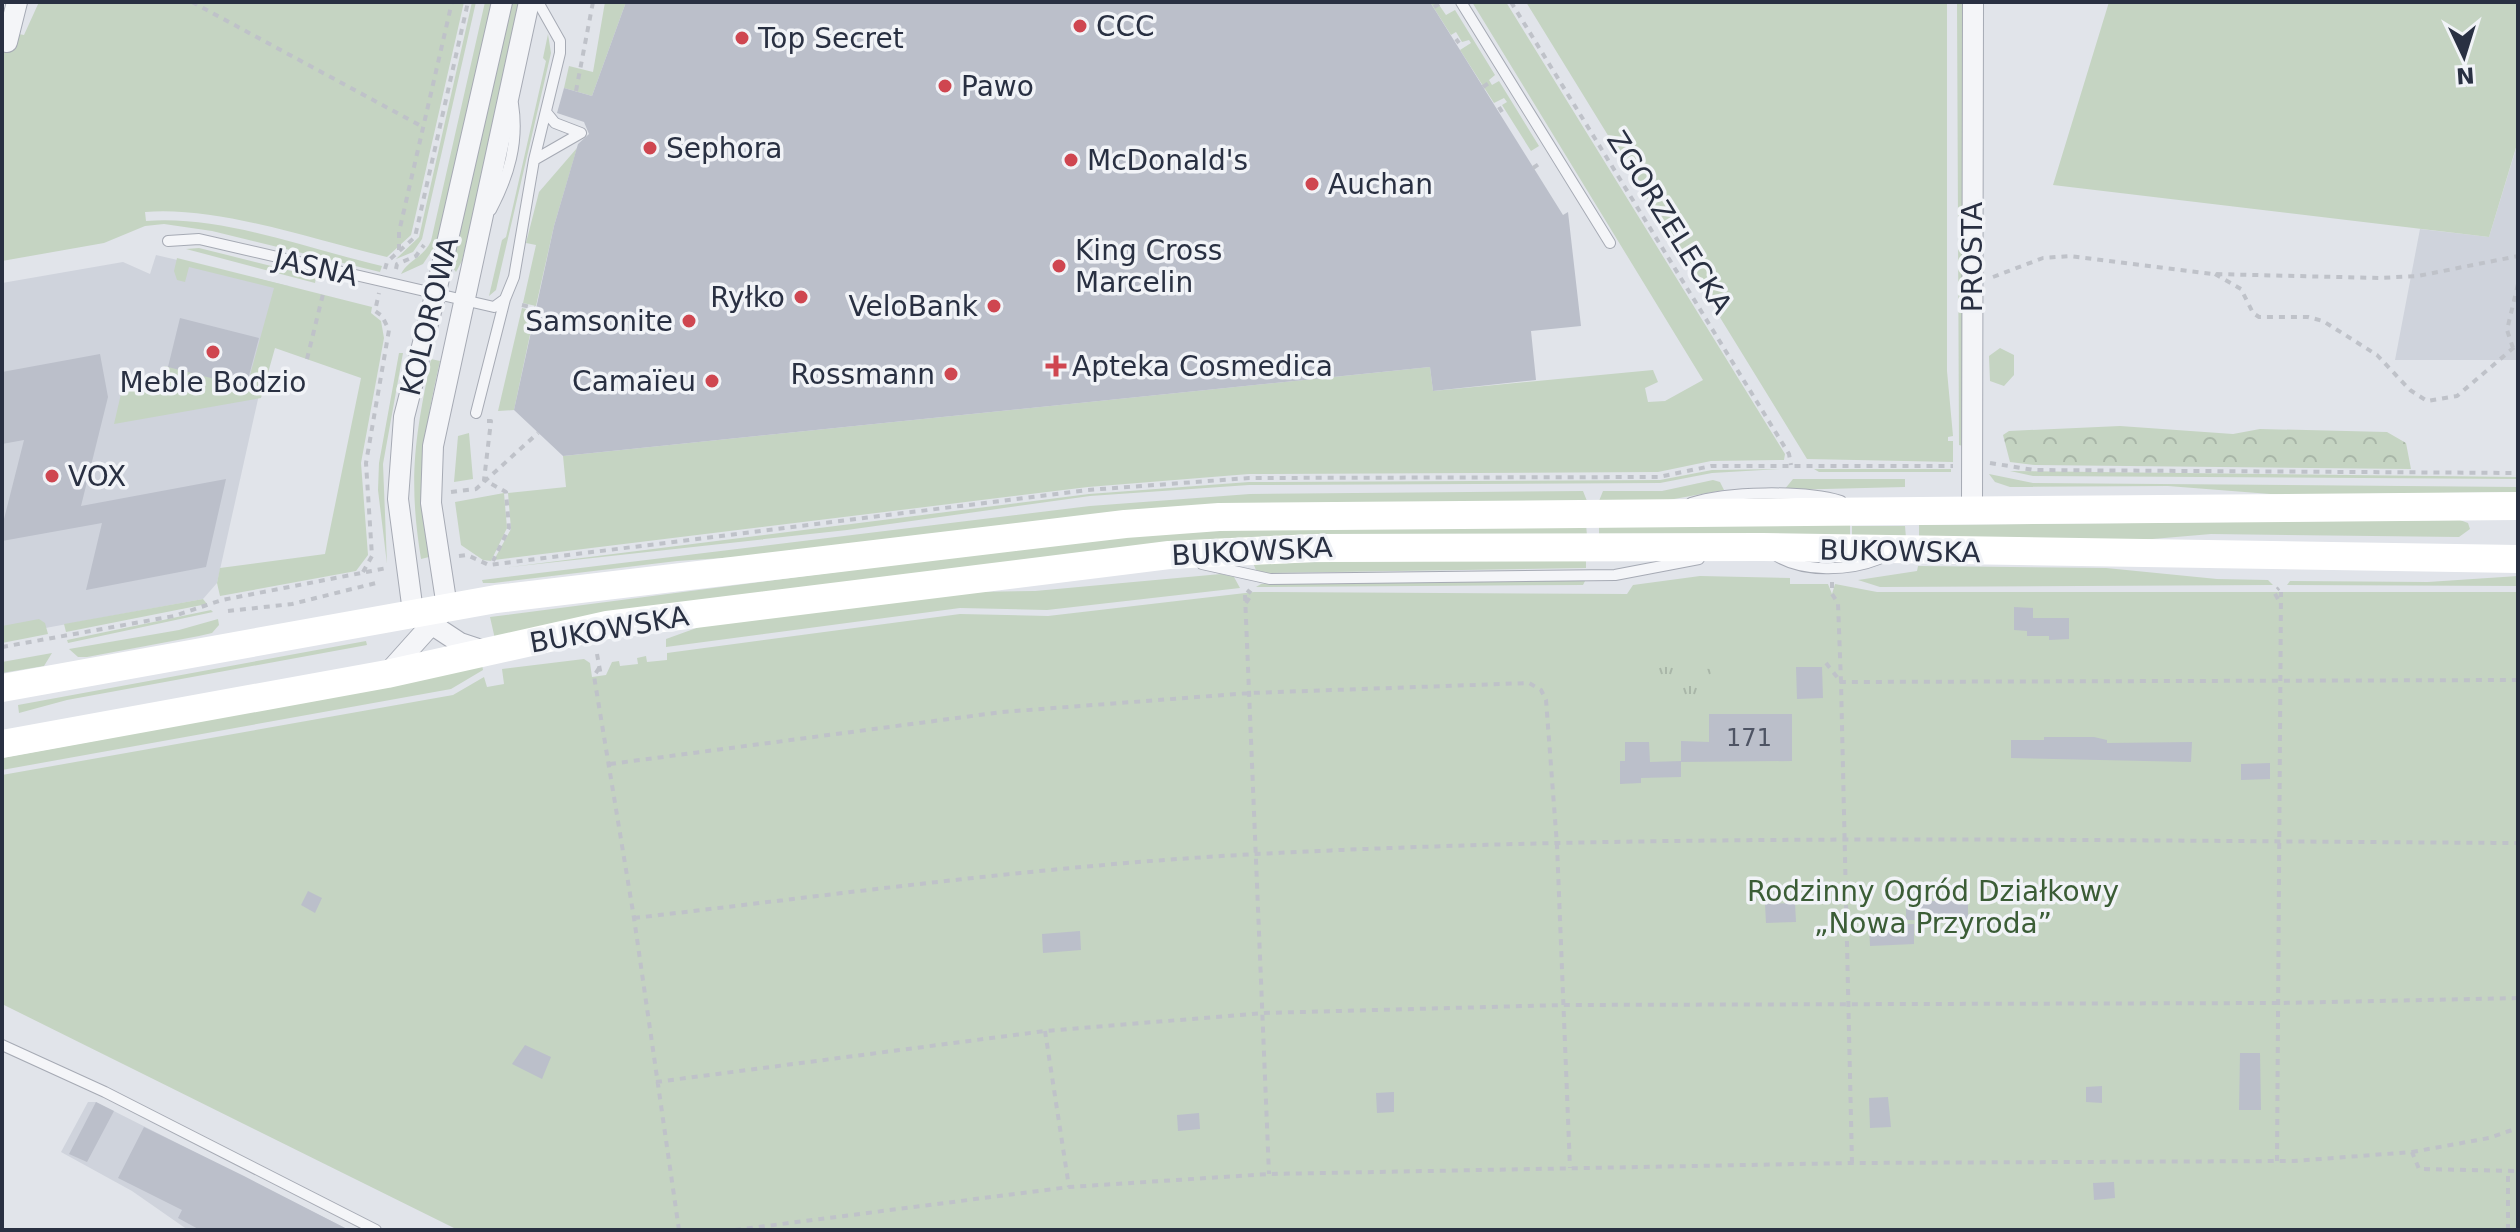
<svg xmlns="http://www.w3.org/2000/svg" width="2520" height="1232" font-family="'DejaVu Sans',sans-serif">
<defs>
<pattern id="forest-crowns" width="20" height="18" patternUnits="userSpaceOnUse" patternTransform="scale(2)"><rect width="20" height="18" fill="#c5d4c2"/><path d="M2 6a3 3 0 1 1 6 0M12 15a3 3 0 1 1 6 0" fill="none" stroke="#a9b6a8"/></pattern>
<pattern id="park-tufts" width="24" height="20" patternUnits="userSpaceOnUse" patternTransform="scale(2)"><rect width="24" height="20" fill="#c5d4c2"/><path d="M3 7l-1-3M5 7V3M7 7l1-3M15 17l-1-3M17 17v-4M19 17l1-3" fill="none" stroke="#a9b6a8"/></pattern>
</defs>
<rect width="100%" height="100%" fill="#e1e4ea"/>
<path fill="#cfd3dc" d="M2518,142V360H2395L2420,229L2489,237Z
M156,255L289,286L258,399L217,583L203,599L2,636V283L123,262L150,274Z
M88,1102H96L349,1230H188L132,1191L61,1152Z"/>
<path fill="#c5d4c2" d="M39,2H464L411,235L387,257C314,240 219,206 145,212L146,221C222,215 308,249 382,266L380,272L212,231L164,224L145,226L104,243L2,261V31L24,35Z
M472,2H476L422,239L413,252L396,259L419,237Z
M485,2H492L437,243L423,264L401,274C407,261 424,257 431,241Z
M511,2H521L462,261L456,272L452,267Z
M605,2H626L592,96L564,88L569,66L593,72Z
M1430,2H1437L1446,15L1455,10L1495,75L1489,80L1492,85L1499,81L1539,146L1531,151L1502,105L1507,102L1504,98L1494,103L1460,50L1471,43L1469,40L1462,42L1456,32L1451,35Z
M1472,2H1506L1785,454L1784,460L1711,461L1658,472L1249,474L1088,487L494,560L511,529L508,493L566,487L563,456L1430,367L1433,391L1653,370L1658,382L1645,388L1648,402L1665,401L1703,380Z
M1526,2H1947V371L1953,436L1948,437V441H1953V462L1807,459Z
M1957,2H1963V446L1959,445Z
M2109,2H2518V141L2489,237L2053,185Z
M548,34L551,53L496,290L489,296L502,240L506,237L546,61L543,58Z
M577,148L554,226L536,306L523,303L536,245L526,243L539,192Z
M199,248L316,277L315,283L186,249Z
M177,258L372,307L371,313L381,321L384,338L361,463L368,555L356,571L220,596L217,583L220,568L325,554L361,378L275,348L261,398L114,424L123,385L148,391L150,385L160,387L165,366L247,386L274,288L189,267L185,282L177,280L174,271Z
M522,308L535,311L514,410L498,411Z
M2000,348L2014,355V375L2004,386L1990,381L1989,356Z
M399,353H403L383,464L387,564L378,490L379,463Z
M431,359L440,361C423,436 417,481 429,557L421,559C408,479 415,437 431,359Z
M469,433L473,479L454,482L458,436Z
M1780,469L1712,473L1660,483L1249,485L1090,496L847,530L502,568L1089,494L1249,482L1660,480L1712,470Z
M1814,469H1951V472H1819Z
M2010,471L2518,477V479L2033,476Z
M1989,474L2033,483L2518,487V492L2283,495L2168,486L2010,487L1995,482Z
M1793,479H1905V487L1784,490Z
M1713,480L1720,482L1724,490L1663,501H1599L1603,491H1662Z
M1583,491L1587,501L677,561L494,583H483L482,580L1090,506L1250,494Z
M504,493L507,528L491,561L483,560L461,545L455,502Z
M2460,520L2468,523L2470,529L2459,537L2211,534L2129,541L1919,538V525Z
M1850,523V539L1599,536V524Z
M1586,524L1587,536H1334L495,639L490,617L1067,542L1235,528Z
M1852,526H1905L1906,538L1852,537Z
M1586,559V568L1265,573L1256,570L1253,563Z
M1918,566L2106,568L2217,579L2268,580L2273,585L1880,587L1858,580L1917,571Z
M1221,574L1234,577L1240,588L1047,610L960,608L666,647V639L702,626L970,592L1035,591Z
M1700,576L1790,578V584H1828L1832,594L1835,584L1877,592H2518V1230H458L2,1004V775L453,695L484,677L487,687L504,684L502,669L584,659L590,663L592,677L606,675L612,662L619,661L620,666L638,664L637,658L646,656L647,662L667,660V653L960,614L1048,616L1254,592L1627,594L1633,585Z
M2518,576V586L2287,585L2290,581L2428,582Z
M1586,579L1583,585L1256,587L1261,584Z
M203,599L207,604L66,632L64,624Z
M211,610L213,612L68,643L67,640Z
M39,619L45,623L48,634L2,643V626Z
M218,619L219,625L212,633L199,636L87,657H78L69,649L179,630Z
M366,641L367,645L67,700L19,713L18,705Z
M52,653L44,666L2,673V662Z
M482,665L483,670L451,689L2,770V758L363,691Z"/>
<path fill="url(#forest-crowns)" d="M2120,426L2233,434L2260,429L2387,432L2406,443L2411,469L2035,465L2010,462L2003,435L2009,431Z"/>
<path fill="url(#park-tufts)" d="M1645,666L1711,669L1709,697L1669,694L1643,681Z"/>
<path fill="#bbbfca" d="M626,2H1430L1563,215L1568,212L1581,326L1531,331L1536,380L1433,391L1430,367L563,456L514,410L554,226L578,144L589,134L584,122L557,113L564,88L592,96Z
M180,318L259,338L246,387L168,367Z
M100,354L108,397L81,506L226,479L206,567L86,590L102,523L2,541V527L24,440L2,444V372Z
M2014,607L2033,608V618H2069V639L2049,640V636H2027V631L2014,630Z
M1796,667H1822L1823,698L1797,699Z
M1709,714H1792V761L1681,762V741L1709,742Z
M2044,737H2094L2107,740V743L2192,742L2191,762L2011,758V740H2044Z
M1625,742H1649L1650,762L1681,761V777L1641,778V783L1620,784V761H1625Z
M2270,763V779L2241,780V764Z
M308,891L322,898L315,913L301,905Z
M1906,901H1968V921L1906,920Z
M1795,903L1796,922L1766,923L1765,904Z
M1914,924V944L1870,946L1869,925Z
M1080,931L1081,950L1043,953L1042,934Z
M525,1045L551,1057L542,1079L512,1064Z
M2240,1053H2260L2261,1110H2239Z
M2102,1086V1103L2086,1102V1087Z
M1394,1092V1112L1377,1113L1376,1093Z
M1888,1097L1891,1127L1870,1128L1869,1098Z
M96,1102L114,1111L87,1162L69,1154Z
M1199,1113L1200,1129L1178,1131L1177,1115Z
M144,1127L244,1176L349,1230H200L178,1218L182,1210L118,1178Z
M2114,1182L2115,1198L2094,1200L2093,1183Z"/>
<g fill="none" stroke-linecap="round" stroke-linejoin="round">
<g stroke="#a6aab4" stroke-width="12">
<path id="service" d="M1461,2L1610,243
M546,112L555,123L581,133
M534,160L581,133
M491,210C509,176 519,142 513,104
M168,241L199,239L494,307L505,299L514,277L534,160L560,53V41L538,2
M476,413L505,299
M1691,503C1727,491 1803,490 1841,501
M1775,555C1803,573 1849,571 1879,559
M1202,564L1270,579L1615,575L1699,559
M2,1045L105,1092L376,1230"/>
</g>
<g stroke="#a6aab4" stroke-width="22">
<path id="minor" d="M7,42L17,2
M1972,511L1973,2
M484,651L460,643L413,612L398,499L404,417L435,296L502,2
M387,674L447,607L431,503L433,446L529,2"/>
</g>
<path stroke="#bfc2c9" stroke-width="4" stroke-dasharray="6 6" stroke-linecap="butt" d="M192,2L423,127
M1511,2L1789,454L1791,465
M1434,7L1439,4
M1456,39L1459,43
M1483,87L1490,82
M576,91L593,2
M1499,107L1502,112
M1533,168L1539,164
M399,250V232L452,2
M385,269L387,262L415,237L468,2
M396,269L397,264L416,256L424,245
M2215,274L2241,289L2253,313L2259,317H2308L2323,321L2377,355L2410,390L2427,401L2457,396L2518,344
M1993,277L2043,258L2070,256L2213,274L2379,278L2418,276L2518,256
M522,305L535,308
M2513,348L2507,330L2518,284
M307,359L324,290
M487,421H491L484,480L506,492L509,528L493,561
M1990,463L2034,470L2518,473
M451,492L476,489L538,433
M459,556L467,555L489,565L1088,490L1249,478L1659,477L1711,466H1953
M363,572L372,556L366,463L389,330L382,316L375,311L379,293
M1245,595L1269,1174
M2278,599L2274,592L2279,588
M1246,603L1252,594L1247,590
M228,611L292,604L376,583
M2,647L174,616L222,600L387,568
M597,654L601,676
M1826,663L1841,682L1838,603L1832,594V580
M599,668L594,676L634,918L679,1230
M610,764L1002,712L1250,693L1529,683L1541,690L1546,700L1557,845L1570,1168
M634,918C841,894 1048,865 1257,854C1676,832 2098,841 2518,843
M1045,1031L1069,1187
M656,1082L1045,1031L1264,1013L1563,1005L2278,1003L2518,998
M2412,1152L2489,1138L2518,1128
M2277,1161L2281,592
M1852,1163L1841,682L2518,680
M735,1230L1069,1187L1269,1174L1852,1163L2294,1161L2412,1152L2419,1169L2518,1171
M2508,1230V1171"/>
<use href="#service" stroke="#f4f5f8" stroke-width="10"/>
<use href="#minor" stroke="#f4f5f8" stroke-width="20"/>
<path stroke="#fff" stroke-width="28" d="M2,688L496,599L1125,524L1219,517L2518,506
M2,744L387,674L607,625L1169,555L1314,548L1763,547L2518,559"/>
</g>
<g fill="#cf4650" stroke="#f1f3f7" stroke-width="3">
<circle cx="1080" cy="26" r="8"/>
<circle cx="742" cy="38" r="8"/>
<circle cx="945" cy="86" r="8"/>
<circle cx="650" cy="148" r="8"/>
<circle cx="1071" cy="160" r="8"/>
<circle cx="1312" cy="184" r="8"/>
<circle cx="1059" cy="266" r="8"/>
<circle cx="801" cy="297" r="8"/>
<circle cx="994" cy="306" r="8"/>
<circle cx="689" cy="321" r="8"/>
<circle cx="213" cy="352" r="8"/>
<path d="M1052 354h8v8h8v8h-8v8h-8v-8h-8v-8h8z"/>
<circle cx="951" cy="374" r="8"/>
<circle cx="712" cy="381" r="8"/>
<circle cx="52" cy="476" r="8"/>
</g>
<g text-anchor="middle" stroke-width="7" stroke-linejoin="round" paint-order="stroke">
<g font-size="24" fill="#4e5464">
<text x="1749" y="746">171</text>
</g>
<g font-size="28" fill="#293042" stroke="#f1f3f7" text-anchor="start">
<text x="1096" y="36">CCC</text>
<text x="758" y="48">Top Secret</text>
<text x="961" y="96">Pawo</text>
<text x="666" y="158">Sephora</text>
<text x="1087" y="170">McDonald's</text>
<text x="1328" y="194">Auchan</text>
<text x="1075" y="260">King Cross<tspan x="1075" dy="32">Marcelin</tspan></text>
<text x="785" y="307" text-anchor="end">Ryłko</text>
<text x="978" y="316" text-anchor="end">VeloBank</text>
<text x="673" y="331" text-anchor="end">Samsonite</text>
<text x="1072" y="376">Apteka Cosmedica</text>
<text x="935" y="384" text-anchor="end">Rossmann</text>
<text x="696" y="391" text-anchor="end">Camaïeu</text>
<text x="213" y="392" text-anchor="middle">Meble Bodzio</text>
<text x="68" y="486">VOX</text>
</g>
<g font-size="28" fill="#293042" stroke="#f1f3f7">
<text transform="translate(1670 222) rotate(58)" y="10">ZGORZELECKA</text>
<text transform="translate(1972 257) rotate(-90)" y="10">PROSTA</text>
<text transform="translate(316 267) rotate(13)" y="10">JASNA</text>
<text transform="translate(429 316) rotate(-76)" y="10">KOLOROWA</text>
<text transform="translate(1252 551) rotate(-3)" y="10">BUKOWSKA</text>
<text transform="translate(1900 551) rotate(1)" y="10">BUKOWSKA</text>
<text transform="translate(609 629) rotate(-10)" y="10">BUKOWSKA</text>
</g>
<g font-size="28" fill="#3b5d36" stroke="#f1f3f7">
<text x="1933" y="901">Rodzinny Ogród Działkowy<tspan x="1933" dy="32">„Nowa Przyroda”</tspan></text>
</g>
</g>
<rect width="2520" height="1232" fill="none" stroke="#293042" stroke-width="8"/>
<g transform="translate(2464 56) rotate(176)" stroke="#f1f3f7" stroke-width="6" paint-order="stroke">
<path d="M0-6L14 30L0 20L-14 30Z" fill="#293042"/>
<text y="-12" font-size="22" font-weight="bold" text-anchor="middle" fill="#293042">N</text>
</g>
</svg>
